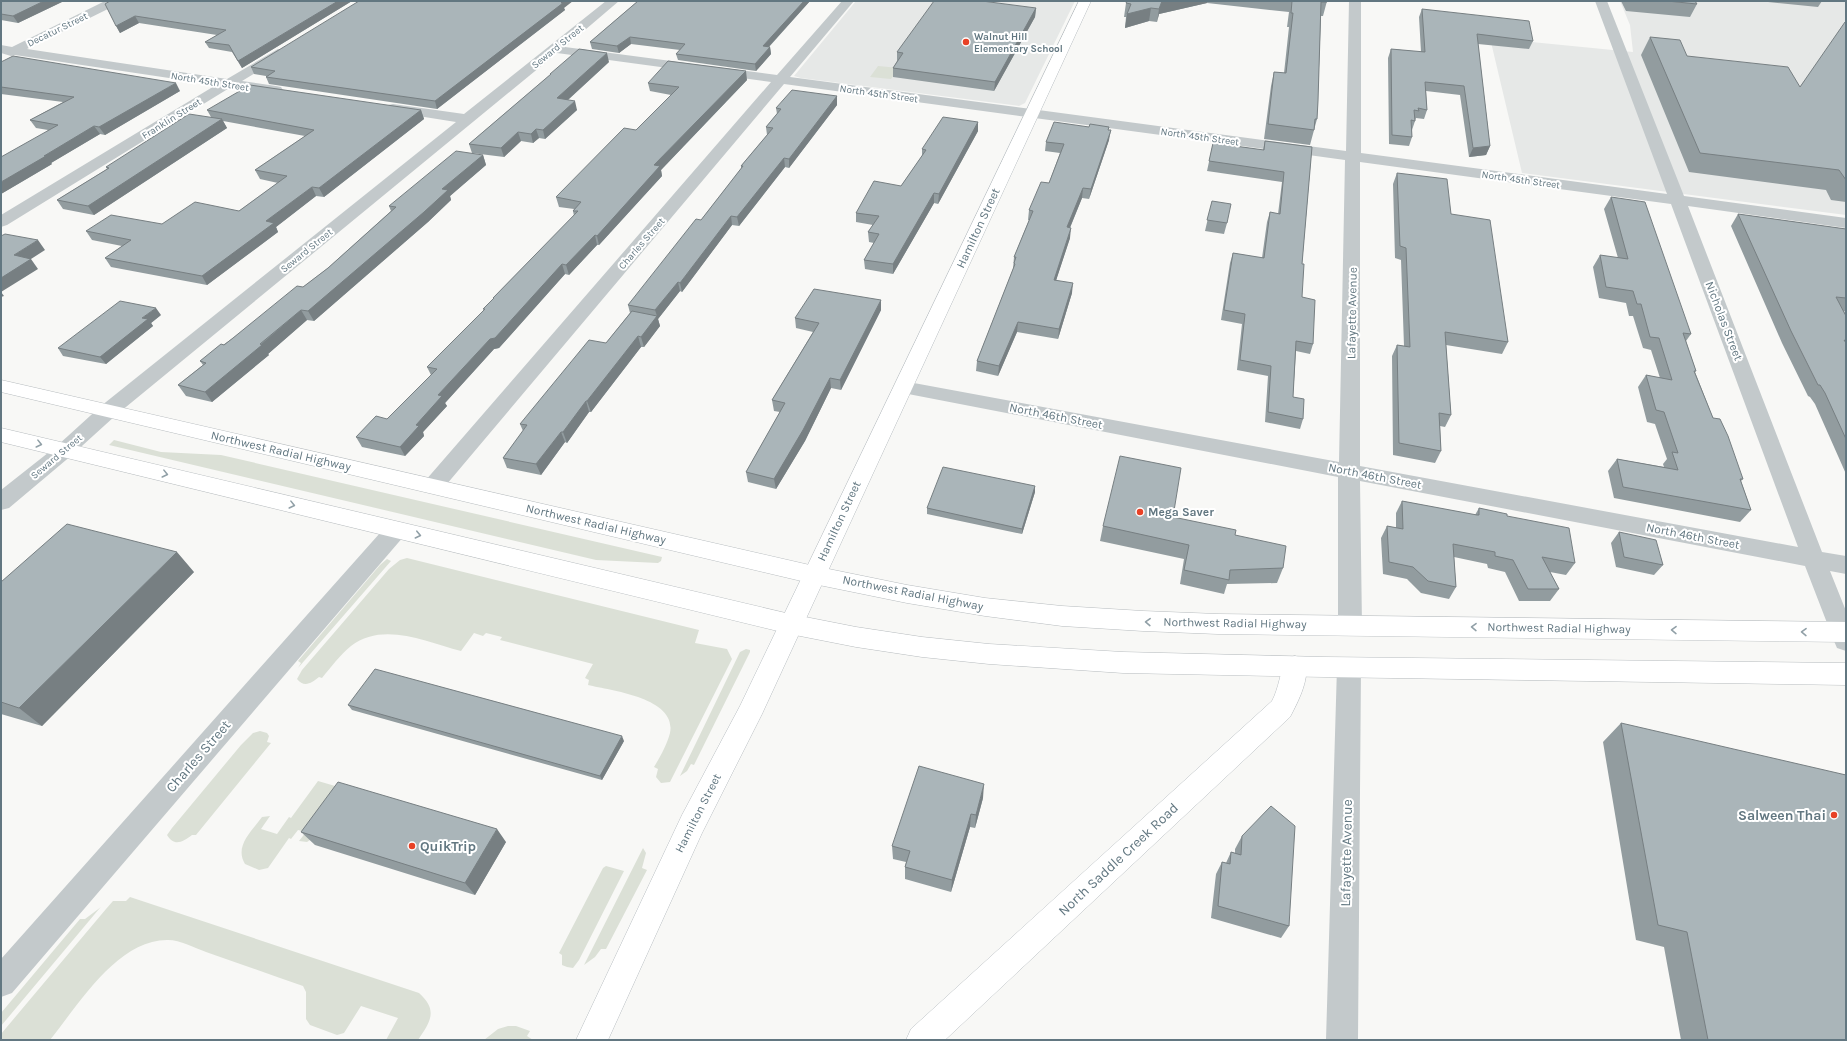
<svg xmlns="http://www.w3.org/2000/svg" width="1847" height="1041" font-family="Karla,sans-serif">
<rect width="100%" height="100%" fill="#f8f8f6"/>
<path fill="#e6e8e7" d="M856,1H1075L1025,103L1019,106L801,78L794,76Z
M1620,1H1846V215L1522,173L1490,38L1633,52L1630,25Z"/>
<path fill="#dbe0d6" d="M878,66L899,68L891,79L870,77Z
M114,440L161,452L221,455L662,557L661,561L658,563L596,560L109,445Z
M407,558L699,630L695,643L727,649L732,659L670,782L661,783L656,777L658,769L654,767C660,757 667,745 670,733C677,698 613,691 588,685L589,680L585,678L593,664L500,640L502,637L486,633L483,636L474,633L461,651C427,642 383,621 351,646C340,655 331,667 322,678L319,677C312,683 304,688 297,679L302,670L389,569L400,560Z
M387,559L391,561L298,668L301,663L298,661L380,565Z
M746,649L750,650V652L694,765L691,764L687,771L680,776L740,652Z
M260,731L267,733L269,736L267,742L271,743L196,835H192C183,842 174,847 167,835L172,828L241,745L253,733Z
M318,781L342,788L313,838L307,842L299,841L306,832L298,830L291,839L289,838L268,868L259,870L245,864C234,846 252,831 262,817L270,816L261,829L277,834L289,817L291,818Z
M643,848L646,853L642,868L647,870L606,949H601L595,957L584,965Z
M606,866L624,871L579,960L573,968L567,967L562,965V955L559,953L603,868Z
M130,897L419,993C438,1010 431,1021 418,1040H386L398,1018L361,1006L344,1033L337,1035L310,1025L306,1019V992L303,986C271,975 238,963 206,952C195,948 180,940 168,940C118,939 78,1005 50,1040H1V1034L106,909L113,901H126Z
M101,907L99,909L1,1026V1013L80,919H85Z
M508,1026H516L530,1031L527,1036L533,1040H484L498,1029Z"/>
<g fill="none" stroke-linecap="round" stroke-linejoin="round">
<g stroke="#b8bec2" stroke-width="1">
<path id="secondary" d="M1079,1H1091L762,714L702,833L608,1040H576L682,815L740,706Z
M1295,656L1304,659C1312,675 1298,702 1290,717L945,1040H906L911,1029L1272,701C1279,688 1280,672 1286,659Z"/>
</g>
<g stroke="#b7bcbf" stroke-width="1">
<path id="primary" d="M1,380L814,566L907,585L985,598L1062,606L1143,611L1218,614L1846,622V642L1218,634L1143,631L1062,626L985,616L907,603L814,584L1,392Z
M1,428L790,614L856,627L922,637L989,644L1123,652L1325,657L1846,663V685L1325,677L1123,673L989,664L922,657L856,647L790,634L1,442Z"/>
</g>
<path fill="#c3c9cb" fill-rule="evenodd" d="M105,1H120L118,4L27,49L227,79L278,49L283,50L284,53L283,56L242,81L276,86L281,87L283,90L281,93L276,94L231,87L7,225L1,227V215L216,85L15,55L11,56L1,53V45L12,47Z
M606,1H619L565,47L777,75L842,1H854L790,77L1346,151L1349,1H1361V153L1667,194L1595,1H1607L1684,196L1846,218V228L1688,206L1822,552L1846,556V574L1830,571L1846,611V651L1837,648L1834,641L1805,566L1360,481L1362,626L1359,633L1350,636L1341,633L1338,626V477L903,393L896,392L893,387L896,382L903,381L1339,462L1345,160L784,84L441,491L433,494L425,491L422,486L425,481L771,82L557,53L115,416L72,455L9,508L1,510V490L58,445L101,406L456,122L393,112L388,111L386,108L388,105L393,104L464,114ZM1360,162L1671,204L1798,547L1360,466Z
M396,522L404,524L407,530L404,536L12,993L1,997V959L388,524Z
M1349,657L1358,660L1361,667L1358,1040H1326L1337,667L1340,660Z"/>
<use href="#secondary" fill="#fff" fill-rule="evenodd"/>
<use href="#primary" fill="#fff" fill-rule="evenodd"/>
</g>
<path fill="#929c9f" d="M1,1H64L18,23L1,20Z
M352,1L242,68L232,52L209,48L205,42L217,35L139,23L120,33L105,4Z
M638,1H810L769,47H770L771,54L756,71L678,60L676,54L680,50L631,44L619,53L592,49L590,42Z
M1127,1H1327L1323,16H1321L1317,119L1310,145L1264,139L1271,86L1274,72L1284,73L1289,27H1287L1289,12L1207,3L1159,14L1157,22L1149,21L1125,28L1126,17H1124L1126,3Z
M1621,1H1695L1697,4L1690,17L1626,11Z
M1767,1H1822L1818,7L1768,2Z
M564,8L565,10L437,109L269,84L266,77V76L254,74L251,67Z
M1036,8L1035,17L994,91L893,77V68L897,61V52Z
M1422,9L1533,41L1529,49L1478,44L1490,146L1486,155L1469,157L1460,95L1426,91L1427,110L1424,119L1416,118L1412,130V137L1409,146L1389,144L1388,58L1391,49L1421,52L1419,17Z
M1846,23V202L1831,200L1826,190L1689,172L1641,55L1650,37L1687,56L1800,87Z
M1,62L180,91L105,135L100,134L51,163L52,164L1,194L48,130L36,128L30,120L63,102L1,94Z
M609,62L568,100L577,110L545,139L539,138L533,143L521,141L504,157L472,153L469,144L550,75V74Z
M747,80L661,170L662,176L599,245H597L569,275L565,274L499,348L494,349L445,403L447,406L423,432L424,436L405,456L362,447L356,437L387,419L431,375L427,367L484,310L483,309L493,299V298L574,216L573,211L574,209L559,207L556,197L636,130L671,95L650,91L648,83Z
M837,96V105L789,168L785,167L739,226L732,225L682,292L680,291L658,319L660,326L644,347H641L591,412H589L567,443L565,442L541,475L507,468L503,458L523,431L520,424L606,343L630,313L628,305L701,220L741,169V166L767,135L766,127L777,114L776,108Z
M207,110H421L424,119L324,197L316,196L276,227L278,232L207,285L111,267L105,258L122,246L92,240L86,231L162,224L239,211L278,183L260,179L255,170L305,136L223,121L227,128L94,215L63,209L57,200L107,169L106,167L211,117Z
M978,122V131L938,204L934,203L893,274L865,269L864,260L874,243L869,242L868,232L873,225L856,222V213L901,186L922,156V149Z
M1109,130V140L1089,199L1082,198L1070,228V238L1056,280L1072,293L1058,339L1017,332L998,376L976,371L977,361L1013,269L1014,257L1029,220H1028L1029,210L1049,183L1060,153L1045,151L1046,142Z
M1265,141L1312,147L1302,264V297L1313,344L1310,354L1296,351L1293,397L1303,419L1300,429L1265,422L1268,376L1237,370L1242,324L1221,320L1230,263L1233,253L1262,258L1267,222L1270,212L1278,214L1282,182L1207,171L1213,143L1263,150Z
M483,155L486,165L450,196L451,200L428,222L314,321L307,320L268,354L269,355L212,402L186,396L178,385L203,365L200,361L233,338L303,287L328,268L391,211L389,206Z
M1397,173L1451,214L1508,342L1502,354L1446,345L1451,415L1445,427L1440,426L1441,451L1435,463L1393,455L1392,356L1397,345L1404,346L1401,260L1395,258L1393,184Z
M1611,197L1691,334L1686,341L1696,371L1695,372L1713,418L1743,479L1741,481L1751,510L1740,522L1614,498L1608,471L1617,459L1664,467L1663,464L1667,459L1655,424L1647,422L1638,387L1646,375L1660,378L1651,350L1643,348L1633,316H1629L1626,303L1599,298L1593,267L1600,255L1618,258L1604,209Z
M1212,201L1227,223L1224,234L1205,231Z
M1738,214L1846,229V312L1844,311L1846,316V474L1815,404L1810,397L1808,396L1782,343L1731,226Z
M881,300V310L841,390L831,388L805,441L776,489L748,482L746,472L780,412L774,411L772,400L813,332L796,328L795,318Z
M161,315L151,323L153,326L106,364L63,356L58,348Z
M1035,486V492L1022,534L927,514V508Z
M1402,501L1475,515L1479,508L1507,516L1575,563L1566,575L1550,572L1559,589L1550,601H1519L1505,572L1488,568L1487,564L1454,557L1456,587L1449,599L1421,593L1407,579L1383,574L1381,538L1387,526L1396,528V513Z
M1173,517L1235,535L1283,568L1277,583L1227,584L1224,594L1180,584L1184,559L1100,541L1103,526Z
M1619,532L1663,565L1654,575L1616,567L1611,543Z
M194,572L42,726L1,714V582Z
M348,705L624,741L602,780L352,710Z
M1621,723L1846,1040H1681L1664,947L1636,940L1603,742Z
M983,798L975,828L970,827L951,892L905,879V867L906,862L893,859L892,846Z
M301,832L506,842L475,895L315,845Z
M1242,836L1289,926L1281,938L1211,918L1216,874L1222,862L1226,863L1231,852L1235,853V849Z"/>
<path fill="#777f82" d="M44,1H64L18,23L13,16Z
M338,1H352L242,68L238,61Z
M563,1H573L564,8L565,10L437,109L435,101Z
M804,1H810L763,53V46Z
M1162,1H1207V3L1159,14L1157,22L1159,9Z
M1036,8L1035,17L994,91L995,82Z
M1151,8L1149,21L1125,28L1127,14Z
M135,16L139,23L120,33L116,26Z
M630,37L631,44L619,53L617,46Z
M770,47L771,54L756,71L755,64Z
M607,53L609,62L560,107L557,98Z
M746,71L747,80L661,170L662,176L599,245L597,236L654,165Z
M176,83L180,91L105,135L99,127Z
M837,96V105L789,168V159Z
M575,101L577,110L545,139L543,130Z
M421,110L424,119L324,197L319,188Z
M222,119L227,128L94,215L88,206Z
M978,122V131L938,204L939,194Z
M94,126L100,134L51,163L52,164L1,194V182L44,156Z
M536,129L539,138L533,143L531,134Z
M1111,130L1109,140L1089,199L1091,189Z
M518,132L521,141L504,157L501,148Z
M1490,146L1486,155L1469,157L1473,148Z
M483,155L486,165L450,196L451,200L428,222L314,321L308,311L442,189Z
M784,158L785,167L739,226L737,217Z
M312,187L316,196L276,227L278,232L207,285L202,276L266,221Z
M1083,188L1082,198L1066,237L1067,227Z
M934,193V203L893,274V264Z
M731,216L732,225L682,292L680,283Z
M1071,228L1070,238L1053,290L1054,280Z
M595,235L597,245L569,275L566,265Z
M38,240L45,250L31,259L38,269L1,292L4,296L1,297V278L14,255Z
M562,264L565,274L499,348L494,349L445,403L447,406L423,432L424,436L405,456L400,447L438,395L490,339Z
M678,282L680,291L658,319L660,326L644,347L641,337L657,316L655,310Z
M1073,283L1072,293L1058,339L1059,329Z
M881,300V310L841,390L840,380Z
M156,308L161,315L151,323L153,326L106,364L100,357L142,318Z
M301,310L307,320L268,354L269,355L212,402L205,392Z
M1018,322L1017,332L998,376L999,366Z
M638,336L641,347L591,412L587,401Z
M830,378L831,388L805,441L776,489L774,479Z
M586,401L589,412L567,443L563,432Z
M561,432L565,442L541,475L536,464Z
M1035,486V492L1022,534V529Z
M177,552L194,572L42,726L19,708Z
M622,736L624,741L602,780L600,776Z
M984,784L983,798L975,828L976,815Z
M971,814L970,827L951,892L952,880Z
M497,829L506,842L475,895L465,883Z"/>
<path fill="#aab5b9" stroke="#777f82" d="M1,1H44L13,16L1,14Z
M110,1H338L238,61L229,45L205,42L226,30L135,16L116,26L105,4Z
M359,1H563L561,3H563L435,101L266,77L275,71L251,67Z
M638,1H804L763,46L770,47L755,64L676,54L685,44L630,37L617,46L590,42Z
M934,1H982L1036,8L995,82L893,68L903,53L897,52Z
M1127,1H1162L1159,9L1151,8L1127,14L1131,4L1126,3Z
M1292,1H1327V2H1321L1318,101L1317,119H1315L1314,130L1268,124L1274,72L1286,73L1293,13H1291Z
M1667,1H1695L1697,4Z
M1422,9L1529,21L1533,41L1477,34L1490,146L1473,148L1464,86L1425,82L1427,110L1418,108L1419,111L1414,110L1415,121L1411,120L1412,137L1392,135L1391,49L1425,52Z
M1845,22L1846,23V180L1839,170L1700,153L1650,37L1680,40L1687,56L1788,67L1800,87Z
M579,49L607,53L557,98L575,101L543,130L536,129L531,134L518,132L501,148L469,144L551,74H550Z
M13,56L176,83L99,127L94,126L44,156H46L1,182V157L58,125L30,120L74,97L1,87V62Z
M668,61L746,71L654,165L660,166L597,236L595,235L566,265L562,264L495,338L490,339L438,395L442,396L416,425L419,426L400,447L356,437L376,416L387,419L437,369L427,367L485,309H483L494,298H493L578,211H573L581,202L556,197L624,128L636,130L679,87L648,83Z
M250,85L421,110L319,188L312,187L266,221L274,223L202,276L105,258L131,240L86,231L111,215L162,224L195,202L239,211L287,176L255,170L314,130L207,110Z
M792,90L837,96L789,159L784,158L737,217L731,216L680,283L678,282L655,310L628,305L696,219L701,220L743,166H741L773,128L766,127L781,109L776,108Z
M189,114L222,119L88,206L57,200L109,168L106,167Z
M943,117L978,122L939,194L934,193L893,264L864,260L879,234L868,232L879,216L856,213L874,181L901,186L926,150L922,149Z
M1054,122L1089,127L1090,124L1109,127L1108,130H1111L1091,189L1083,188L1067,227L1071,228L1054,280L1073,283L1059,329L1018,322L999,366L977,361L1015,264L1014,263L1016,257H1014L1033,211L1029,210L1041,182L1049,183L1064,144L1046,142Z
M1265,141L1312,147L1302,264H1304L1302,297L1315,300L1313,344L1296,341L1293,397L1304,399L1303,419L1268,412L1271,366L1240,360L1245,314L1224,310L1233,253L1264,258L1270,212L1280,214L1284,172L1209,161L1213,143L1264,150Z
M456,151L483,155L442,189L448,190L424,212L308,311L301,310L260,344L262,345L205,392L178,385L206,363L200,361L221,344L224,345L233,338L297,286L303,287L328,268L396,207L389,206Z
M1397,173L1447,179L1451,214L1490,220L1508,342L1445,332L1451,415L1439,413L1441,451L1399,443L1397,345L1410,347L1406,248L1400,246Z
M1611,197L1645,202L1691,334L1683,333L1696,371H1694L1713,418L1720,419L1728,436L1743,479H1740L1751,510L1623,487L1617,459L1678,470L1672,452L1678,453L1664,412L1656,410L1646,375L1672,380L1659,338L1650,337L1641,304H1637L1633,291L1606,287L1600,255L1628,259Z
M1212,201L1231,204L1227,223L1207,220Z
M1738,214L1846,229V298L1836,297L1846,316V341L1844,340L1846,343V439L1825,393L1820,385H1818L1791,331Z
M5,234L38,240L14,255L31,259L1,278V236Z
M814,289L881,300L840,380L830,378L803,430L774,479L746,472L785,403L772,400L819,323L795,318Z
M120,301L156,308L142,318L148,319L100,357L58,348Z
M632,311L657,316L641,337L638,336L587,401H586L563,432H561L536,464L503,458L527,425L520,424L589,340L606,343Z
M1120,456L1181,468L1173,517L1236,530L1235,535L1286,546L1283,568L1230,570L1229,580L1184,570L1189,545L1103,526Z
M943,467L1035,486L1022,529L927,508Z
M1402,501L1477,515H1479V508L1507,514V516L1569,528L1575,563L1542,557L1559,589H1528L1513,560L1495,556V552L1453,544L1456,587L1428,581L1413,567L1389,562L1387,526L1403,529Z
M67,524L177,552L19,708L1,702V582Z
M1619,532L1656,540L1663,565L1624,557Z
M375,669L622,736L600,776L348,705Z
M1621,723L1846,775V1040H1708L1687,932L1658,925Z
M919,766L984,784L976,815L971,814L952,880L905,867L910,851L892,846Z
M338,782L497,829L465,883L301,832Z
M1271,806L1295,826L1289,926L1218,906L1222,862L1230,864L1231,852L1241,855L1242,836Z"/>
<defs><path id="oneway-chevron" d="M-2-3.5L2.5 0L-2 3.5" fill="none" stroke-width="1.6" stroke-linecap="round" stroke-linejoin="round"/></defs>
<g stroke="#91a0a7">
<use href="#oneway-chevron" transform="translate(39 444) rotate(14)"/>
<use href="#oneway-chevron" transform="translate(165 474) rotate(14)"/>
<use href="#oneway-chevron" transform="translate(292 505) rotate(14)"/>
<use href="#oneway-chevron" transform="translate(418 535) rotate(13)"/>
<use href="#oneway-chevron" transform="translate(1148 622) rotate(-178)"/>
<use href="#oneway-chevron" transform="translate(1474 627) rotate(-179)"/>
<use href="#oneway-chevron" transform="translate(1674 630) rotate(-179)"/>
<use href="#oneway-chevron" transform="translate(1804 632) rotate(-179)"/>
</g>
<g fill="#e84126" stroke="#fff" stroke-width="1.5">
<circle cx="966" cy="42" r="4"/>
<circle cx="1140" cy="512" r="4"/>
<circle cx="1834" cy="815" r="4"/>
<circle cx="412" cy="846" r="4"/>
</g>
<g text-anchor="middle" stroke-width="4" stroke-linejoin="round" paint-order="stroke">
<g font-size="10" fill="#627781" stroke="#fff">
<text transform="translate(57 29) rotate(-26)" y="4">Decatur Street</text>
<text transform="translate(557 46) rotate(-39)" y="4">Seward Street</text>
<text transform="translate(210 81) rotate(9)" y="4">North 45th Street</text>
<text transform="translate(879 93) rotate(8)" y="4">North 45th Street</text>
<text transform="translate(171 118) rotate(-32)" y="4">Franklin Street</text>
<text transform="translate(1200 136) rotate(8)" y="4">North 45th Street</text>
<text transform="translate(1521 179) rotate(8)" y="4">North 45th Street</text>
<text transform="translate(641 243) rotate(-49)" y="4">Charles Street</text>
<text transform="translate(306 250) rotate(-39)" y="4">Seward Street</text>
<text transform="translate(56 456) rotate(-40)" y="4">Seward Street</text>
</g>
<g font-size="10" font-weight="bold" fill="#627781" stroke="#fff" text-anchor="start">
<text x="974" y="40">Walnut Hill<tspan x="974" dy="12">Elementary School</tspan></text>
</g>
<g font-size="12" fill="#627781" stroke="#fff">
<text transform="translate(978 228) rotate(-65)" y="4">Hamilton Street</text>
<text transform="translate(1352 313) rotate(-89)" y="4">Lafayette Avenue</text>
<text transform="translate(1724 321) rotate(69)" y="4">Nicholas Street</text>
<text transform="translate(1056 416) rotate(11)" y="4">North 46th Street</text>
<text transform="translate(281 451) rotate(13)" y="4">Northwest Radial Highway</text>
<text transform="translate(1375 476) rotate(11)" y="4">North 46th Street</text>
<text transform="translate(839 521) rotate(-65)" y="4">Hamilton Street</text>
<text transform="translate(596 524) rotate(13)" y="4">Northwest Radial Highway</text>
<text transform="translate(1693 536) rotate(11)" y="4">North 46th Street</text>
<text transform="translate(913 593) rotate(11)" y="4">Northwest Radial Highway</text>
<text transform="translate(1235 623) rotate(1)" y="4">Northwest Radial Highway</text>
<text transform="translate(1559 628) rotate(1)" y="4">Northwest Radial Highway</text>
<text transform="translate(698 813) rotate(-63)" y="4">Hamilton Street</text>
</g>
<g font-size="12" font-weight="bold" fill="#627781" stroke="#fff" text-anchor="start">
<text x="1148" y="516">Mega Saver</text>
</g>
<g font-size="14" fill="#627781" stroke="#fff">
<text transform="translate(198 756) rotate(-49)" y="5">Charles Street</text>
<text transform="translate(1346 853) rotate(-89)" y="5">Lafayette Avenue</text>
<text transform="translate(1118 859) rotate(-43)" y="5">North Saddle Creek Road</text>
</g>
<g font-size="14" font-weight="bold" fill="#627781" stroke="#fff" text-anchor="end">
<text x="1826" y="820">Salween Thai</text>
<text x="420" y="851" text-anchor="start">QuikTrip</text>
</g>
</g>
<rect width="1847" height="1041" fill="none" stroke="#627781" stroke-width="4"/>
</svg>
